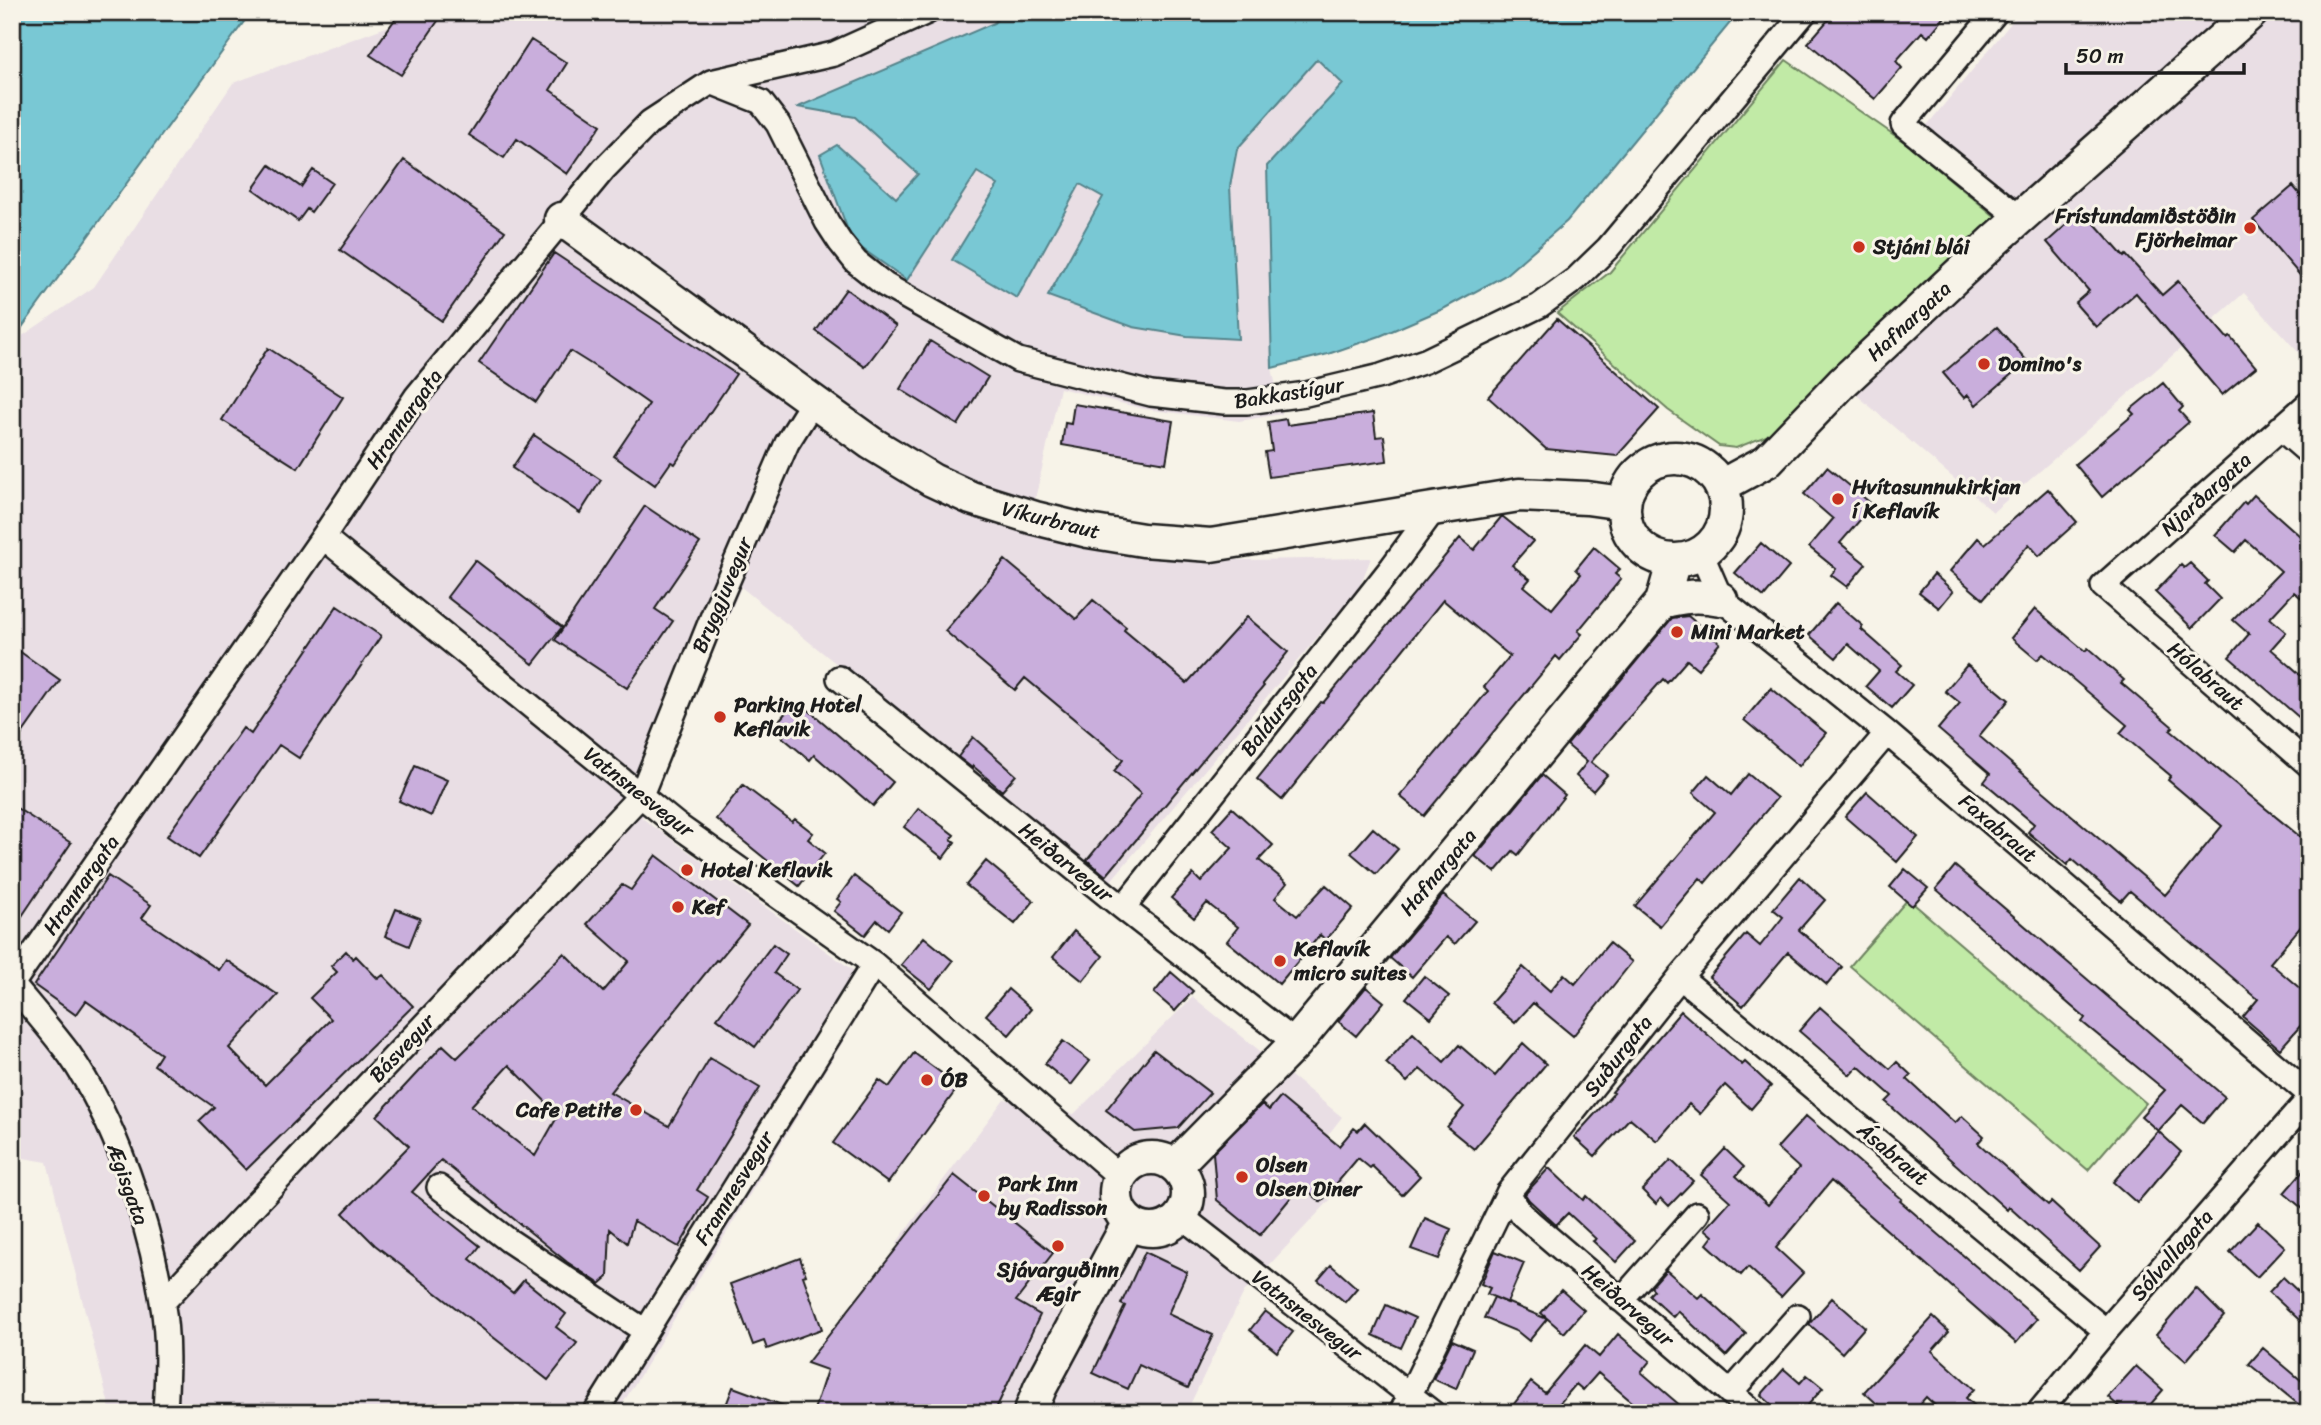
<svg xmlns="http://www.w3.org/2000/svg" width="2321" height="1425" font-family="Sriracha,sans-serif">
<rect width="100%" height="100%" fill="#f7f3e8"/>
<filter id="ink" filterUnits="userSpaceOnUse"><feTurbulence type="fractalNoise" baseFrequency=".0143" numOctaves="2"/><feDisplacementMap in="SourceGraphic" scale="14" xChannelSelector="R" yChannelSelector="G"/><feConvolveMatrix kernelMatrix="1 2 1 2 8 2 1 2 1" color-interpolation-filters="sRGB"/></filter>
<g filter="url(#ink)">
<path fill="#e9dee4" d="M427,12H1003L994,23L799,107L855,117L918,174L897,198L837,145L907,280L977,172L998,185L1080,183L1103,196L1049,296L1133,327L1187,336L1238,339L1230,186L1233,162L1237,149L1248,134L1316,59L1344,83L1267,166L1272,368L1282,414L1239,421L1144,409L1060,388L1028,531L1144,554L1242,560L1371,558L1359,588L1109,883L741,587L642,818L876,987L617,1413H111L47,1162L12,1156V343L94,287L233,83Z
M2020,12H2309V364L2244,293L1993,512L1831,373L1997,218L1910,146Z
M1193,997L1342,1117L1313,1154L1345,1184L1244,1292L1186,1413H1070L1047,1402L1042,1413H911L920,1377L897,1242L1004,1099L1074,1114Z"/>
<path fill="#c1eaa6" stroke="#6e8361" stroke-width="2" d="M1786,60L1910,146L1997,218L1774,433L1736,448L1719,446L1668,410L1557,313L1610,272Z
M1908,899L2146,1103L2088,1170L1850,966Z"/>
<path fill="#79c8d4" stroke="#54838a" stroke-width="2" d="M12,12H251L20,330L12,328Z
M1003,12H1739L1567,221L1504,276L1445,308L1380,336L1328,354L1272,368L1267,166L1343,84L1317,59L1237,149L1230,186L1238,339L1187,336L1133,327L1048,296L1103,197L1080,184L1017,298L952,260L998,185L977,172L907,280L857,245L849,233L820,155L837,145L896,198L918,174L855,117L798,107L994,23Z"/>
<path fill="#c9aedc" stroke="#1c1c1c" stroke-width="2" fill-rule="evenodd" d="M400,12H444L401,75L370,55Z
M1835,12H1949L1928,37L1922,32L1896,61L1902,68L1875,99L1808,43Z
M531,40L567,63L550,90L601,125L567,174L517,139L504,158L469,135Z
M404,160L505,231L442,321L340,250Z
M270,165L301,187L313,170L332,183L311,212L307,209L298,221L253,189Z
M2293,186L2309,205V286L2253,220Z
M2083,210L2124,257L2126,255L2162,295L2178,281L2227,338L2230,336L2256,367L2222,395L2136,293L2096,327L2075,303L2089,291L2047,242Z
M554,253L736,374L675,464L671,462L655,485L614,456L649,404L602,371L570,351L536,402L479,363Z
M846,289L896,326L865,367L816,331Z
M1557,319L1659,409L1617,456L1546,449L1488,397Z
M1997,327L2027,361L1976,405L1968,395L1964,398L1943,373Z
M930,341L988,377L958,425L900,389Z
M268,348L343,397L298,468L222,420Z
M2163,383L2183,407L2179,411L2189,422L2102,497L2075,464L2134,414L2130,410Z
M1074,404L1173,421L1166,463L1062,445L1065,423L1071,424Z
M1373,413L1376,437L1384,436L1387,461L1269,477L1265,452L1272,451L1268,422L1286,419L1287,425Z
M534,435L601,480L580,513L512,468Z
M1827,467L1873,505L1840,543L1866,564L1847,587L1831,575L1836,569L1809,547L1833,519L1804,494Z
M2048,489L2077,522L2039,556L2029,544L1983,599L1950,571L1978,538L1985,544Z
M2254,495L2309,544V604L2294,592L2270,618L2286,632L2271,649L2309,682V726L2229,657L2249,634L2233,620L2281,571L2246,540L2235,552L2215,535L2244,502L2246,504Z
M645,506L700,543L655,609L673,621L627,688L555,640Z
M1502,516L1533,541L1512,565L1530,579L1524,586L1552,609L1581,574L1576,569L1594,547L1620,569L1615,574L1621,579L1578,631L1582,634L1560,660L1556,656L1424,816L1400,796L1488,691L1484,687L1510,656L1443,600L1282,800L1257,779L1279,752L1280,753L1321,702L1323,703L1460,538L1474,550Z
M1761,543L1789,567L1764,597L1735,573Z
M475,560L562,627L533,664L447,597Z
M1005,560L1076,619L1093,600L1126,627L1124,630L1187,683L1247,617L1288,652L1262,684L1264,686L1106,876L1087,860L1141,794L1114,771L1123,760L1025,678L1015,690L945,631Z
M2190,563L2208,581L2205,584L2220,599L2192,628L2155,592L2181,565L2184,568Z
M1934,574L1953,591L1939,608L1919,592Z
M1836,603L1863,626L1861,629L1902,665L1896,671L1912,685L1892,708L1866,686L1879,671L1848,644L1836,658L1809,635Z
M337,606L381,636L299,758L279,745L199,858L167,836L243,728L251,734Z
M2035,609L2085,651L2088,648L2124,680L2121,683L2173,727L2170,730L2309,844V917L2270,963L2309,996V1016L2280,1049L2243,1017L2258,999L2130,891L2121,901L2072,859L2067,865L2028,832L2034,824L1984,782L1990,774L1938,729L1960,703L1945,691L1967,665L2009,700L1979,736L2165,895L2178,880L2222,826L2168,780L2171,776L2120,733L2127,725L2043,654L2037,660L2011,638Z
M1688,616L1720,643L1698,669L1687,660L1667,683L1663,679L1624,723L1591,762L1607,775L1593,791L1576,776L1587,762L1567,745L1672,618Z
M12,646L60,680L12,748Z
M1771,688L1826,733L1799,766L1744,720Z
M793,704L802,711L805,707L893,782L873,806L814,755L810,760L782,737L786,733L776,724Z
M973,737L1016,775L1002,791L973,766L972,768L958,757Z
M415,766L447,780L431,816L399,801Z
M1748,774L1777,798L1705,883L1700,878L1660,926L1635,906L1715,812L1693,793L1708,775L1731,795Z
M1542,775L1565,795L1518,855L1513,851L1495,872L1475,856Z
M743,785L792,822L795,819L813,833L808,839L825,853L799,886L716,819Z
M1867,792L1918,837L1897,862L1845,817Z
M12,805L71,843L12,931Z
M919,808L954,835L951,839L955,842L943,858L904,827Z
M1232,808L1273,845L1259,860L1287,883L1275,898L1297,916L1326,885L1353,908L1326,940L1320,935L1279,984L1227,941L1238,927L1207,903L1194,918L1171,898L1193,874L1201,882L1232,848L1212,830Z
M1373,828L1398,849L1376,874L1351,853Z
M656,855L748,925L718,961L716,960L610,1092L669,1126L710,1058L760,1088L697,1190L708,1197L679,1247L634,1221L627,1243L610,1229L608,1277L600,1284L567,1262L441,1160L412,1192L480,1246L470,1259L513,1293L524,1280L566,1314L556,1327L577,1343L548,1380L375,1245L343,1213L409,1146L377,1116L443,1045L457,1058L564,953L603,992L629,961L587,924L622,885L631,890ZM509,1065L545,1101L560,1112L535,1156L471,1106Z
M986,861L1034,901L1015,924L966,885Z
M1955,866L2225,1097L2203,1123L2182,1105L2158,1131L2141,1116L2165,1090L2082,1022L2085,1018L1936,889Z
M1905,869L1928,888L1912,906L1890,887Z
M108,876L151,905L142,918L219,970L226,960L278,995L229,1048L265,1085L331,1019L310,998L337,972L331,966L346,951L353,959L356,956L378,979L383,975L413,1006L246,1170L199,1121L214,1107L154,1065L161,1054L86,1001L76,1015L34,985Z
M854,876L901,912L888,929L877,920L865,935L834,911L841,902L837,899Z
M1800,877L1825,900L1799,930L1842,967L1827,985L1788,952L1743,1006L1709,977L1746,934L1760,946L1783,917L1773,909Z
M1443,895L1475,921L1455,944L1446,937L1412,977L1390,958Z
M396,909L420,918L409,946L385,936Z
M1074,931L1103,956L1083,981L1053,957Z
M924,937L953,961L931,989L901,965Z
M1609,943L1632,962L1573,1036L1533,1003L1515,1023L1491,1003L1523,967L1550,991L1564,974L1575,984Z
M773,944L787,954L774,973L797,990L755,1047L717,1018Z
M1171,972L1193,991L1175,1011L1154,993Z
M1424,976L1449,996L1431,1018L1406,998Z
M1366,987L1384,1002L1356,1036L1338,1021Z
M1008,989L1031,1009L1009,1035L986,1015Z
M1820,1007L1890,1069L1897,1062L1911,1075L1907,1079L1955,1123L1962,1116L1984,1136L1978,1143L2048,1205L2051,1202L2100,1247L2079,1270L2009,1207L2007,1210L1886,1102L1892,1096L1858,1066L1850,1075L1799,1031Z
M1681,1011L1742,1065L1745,1062L1771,1086L1751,1109L1725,1085L1700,1114L1689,1104L1657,1141L1630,1118L1595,1156L1574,1137L1614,1093L1612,1092Z
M1413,1033L1444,1062L1459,1045L1495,1076L1523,1043L1546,1064L1474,1149L1447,1127L1464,1107L1420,1069L1407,1082L1386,1063Z
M1063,1041L1090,1061L1071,1085L1045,1064Z
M1154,1050L1210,1093L1178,1128L1135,1132L1106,1110Z
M914,1053L959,1086L888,1183L833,1143L879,1080L889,1087Z
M1280,1097L1339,1146L1354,1128L1358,1131L1365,1123L1420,1176L1402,1195L1372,1166L1370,1168L1358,1158L1321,1202L1301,1185L1260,1235L1217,1200L1213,1153L1262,1104L1269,1110Z
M1806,1116L1902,1199L1900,1201L2037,1319L2016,1343L1831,1181L1776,1248L1803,1273L1781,1297L1748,1267L1741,1275L1707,1244L1713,1236L1705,1229L1730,1201L1701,1175L1725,1149L1744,1167L1736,1176L1768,1205L1799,1168L1777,1148Z
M2158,1131L2181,1152L2137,1203L2113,1182Z
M1671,1160L1693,1181L1669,1206L1661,1198L1656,1204L1642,1190Z
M2309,1164V1214L2284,1193Z
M1549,1168L1583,1200L1586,1196L1635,1241L1616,1262L1593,1241L1596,1239L1568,1213L1556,1225L1529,1200L1525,1194Z
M954,1175L1053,1253L1016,1301L1040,1315L994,1413H813L827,1370L807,1363Z
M1425,1218L1451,1229L1439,1259L1411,1249Z
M2258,1222L2285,1247L2257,1277L2230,1252Z
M1495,1251L1524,1263L1507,1303L1487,1294L1490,1288L1481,1284Z
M1145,1252L1187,1272L1168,1314L1213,1335L1188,1388L1139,1365L1128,1389L1093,1373L1125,1306L1121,1304Z
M800,1258L806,1275L803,1276L822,1329L767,1349L764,1341L753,1345L730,1284Z
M1331,1265L1357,1288L1345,1302L1318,1280Z
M1666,1270L1698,1298L1702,1294L1746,1334L1726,1356L1678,1311L1673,1317L1649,1295L1654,1290L1651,1287Z
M2283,1277L2309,1302V1329L2269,1292Z
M2196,1288L2224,1316L2186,1361L2156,1335Z
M1561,1290L1584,1310L1564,1333L1541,1313Z
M1494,1297L1547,1319L1529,1341L1518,1332L1484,1318Z
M1832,1298L1865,1327L1842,1353L1809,1324Z
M1386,1305L1415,1318L1401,1348L1373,1335Z
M1265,1311L1293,1332L1277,1352L1250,1330Z
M1933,1317L1949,1332L1932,1351L1974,1389L1966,1398L1983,1413H1943L1926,1397L1912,1413H1887L1864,1392Z
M1618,1334L1650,1361L1641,1372L1689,1413H1645L1598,1373L1583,1390L1576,1384L1559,1404L1569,1413H1507L1531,1382L1545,1393L1585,1345L1599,1357Z
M1452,1340L1473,1349L1456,1389L1433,1379Z
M2263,1348L2309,1387V1413L2249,1364Z
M2136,1366L2163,1390L2143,1413H2126L2108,1397Z
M1784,1369L1800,1383L1807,1375L1823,1388L1801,1413H1781L1761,1395Z
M733,1387L798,1411L797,1413H723Z"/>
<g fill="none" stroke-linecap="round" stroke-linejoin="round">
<g stroke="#1c1c1c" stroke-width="28">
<path id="street" d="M1996,12L1903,124L2020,218
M711,82L761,102L778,124L827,222L840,242L856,262L885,285L1018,360L1151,394L1224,402H1247L1306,394L1381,376L1425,361L1539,306L1576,279L1608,248L1805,12
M2309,403L2103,586L2309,765
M2280,428L2309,453
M323,537L677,825L874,964L1120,1177
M1701,553L1721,599L1887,733L2309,1094
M839,678L1123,908L1296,1043
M1123,908L1392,567L1433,511
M1680,977L2106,1331
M12,984L323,537L416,397L604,169L650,122L711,82L834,54L927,12
M12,984C31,1007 51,1030 69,1054C114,1118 150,1224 162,1301C169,1338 167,1376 165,1413
M439,1187L508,1240L645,1331
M1508,1193L1521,1214L1754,1413
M1181,1216L1433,1413
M1621,1300L1697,1214
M163,1302L641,795L716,608L787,443L814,400
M1730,1393L1798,1316
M595,1413L874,964
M1401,1413L1508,1193L1680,977L1887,733
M2038,1413L2106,1331L2309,1099"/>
</g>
<g stroke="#1c1c1c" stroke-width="37">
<path id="secondary" d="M561,219L871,443L932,480L971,498L1035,518L1088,531L1143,540L1211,545L1519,495L1587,498L1623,503
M1624 509a51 51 0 1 1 102 0a51 51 0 1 1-102 0Z
M1721,486L1767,461L1842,383L1995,240L2252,12
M1662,602C1683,596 1699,595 1721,599
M1116 1194a36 36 0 1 1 72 0a36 36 0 1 1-72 0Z
M1175,1166L1296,1043L1662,602L1674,560
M1030,1413L1040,1388L1129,1222"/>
</g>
<use href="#street" stroke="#f7f3e8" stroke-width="23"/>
<use href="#secondary" stroke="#f7f3e8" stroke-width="32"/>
</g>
</g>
<g fill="#c8321e" stroke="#f7f3e8" stroke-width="2.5">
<circle cx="2250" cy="228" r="7"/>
<circle cx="1859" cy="247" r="7"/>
<circle cx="1984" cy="364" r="7"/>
<circle cx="1838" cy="499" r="7"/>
<circle cx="1677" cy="632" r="7"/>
<circle cx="720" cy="717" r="7"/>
<circle cx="687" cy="870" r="7"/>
<circle cx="678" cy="907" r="7"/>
<circle cx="1280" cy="961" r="7"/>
<circle cx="927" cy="1080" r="7"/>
<circle cx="636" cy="1110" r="7"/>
<circle cx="1242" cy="1177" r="7"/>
<circle cx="984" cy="1196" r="7"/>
<circle cx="1058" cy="1246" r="7"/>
</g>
<g text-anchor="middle" stroke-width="6" stroke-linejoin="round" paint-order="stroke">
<g font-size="21" font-weight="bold" fill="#1c1c1c" stroke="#f7f3e8" text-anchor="start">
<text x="2236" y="223" text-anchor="end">Frístundamiðstöðin<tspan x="2236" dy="24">Fjörheimar</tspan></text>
<text x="1873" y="254">Stjáni blái</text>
<text x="1998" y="371">Domino's</text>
<text x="1852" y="494">Hvítasunnukirkjan<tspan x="1852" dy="24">í Keflavík</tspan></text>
<text x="1691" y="639">Mini Market</text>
<text x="734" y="712">Parking Hotel<tspan x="734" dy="24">Keflavik</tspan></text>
<text x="701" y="877">Hotel Keflavik</text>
<text x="692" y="914">Kef</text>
<text x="1294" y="956">Keflavík<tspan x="1294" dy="24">micro suites</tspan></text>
<text x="941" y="1087">ÓB</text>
<text x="622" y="1117" text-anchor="end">Cafe Petite</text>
<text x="1256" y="1172">Olsen<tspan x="1256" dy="24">Olsen Diner</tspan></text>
<text x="998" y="1191">Park Inn<tspan x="998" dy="24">by Radisson</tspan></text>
<text x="1058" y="1277" text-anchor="middle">Sjávarguðinn<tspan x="1058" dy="24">Ægir</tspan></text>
</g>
<g font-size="21" fill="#1c1c1c" stroke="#f7f3e8">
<text transform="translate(1909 321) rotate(-43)" y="7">Hafnargata</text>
<text transform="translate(1289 393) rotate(-9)" y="7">Bakkastígur</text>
<text transform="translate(404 419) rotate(-55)" y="7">Hrannargata</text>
<text transform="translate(2206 494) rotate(-42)" y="7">Njarðargata</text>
<text transform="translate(1051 520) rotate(14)" y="7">Víkurbraut</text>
<text transform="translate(722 595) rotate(-67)" y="7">Bryggjuvegur</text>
<text transform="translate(2206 676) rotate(41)" y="7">Hólabraut</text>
<text transform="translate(1279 710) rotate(-52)" y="7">Baldursgata</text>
<text transform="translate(639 792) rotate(38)" y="7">Vatnsnesvegur</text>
<text transform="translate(1998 828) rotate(40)" y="7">Faxabraut</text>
<text transform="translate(1066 862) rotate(39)" y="7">Heiðarvegur</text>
<text transform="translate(1438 872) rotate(-50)" y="7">Hafnargata</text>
<text transform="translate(81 885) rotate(-55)" y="7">Hrannargata</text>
<text transform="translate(402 1048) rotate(-47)" y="7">Básvegur</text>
<text transform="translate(1618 1056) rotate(-52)" y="7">Suðurgata</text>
<text transform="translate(1893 1154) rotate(40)" y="7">Ásabraut</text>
<text transform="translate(128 1184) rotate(70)" y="7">Ægisgata</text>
<text transform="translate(734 1188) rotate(-58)" y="7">Framnesvegur</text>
<text transform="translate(2172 1255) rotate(-49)" y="7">Sólvallagata</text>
<text transform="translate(1628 1305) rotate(41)" y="7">Heiðarvegur</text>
<text transform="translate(1307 1315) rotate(38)" y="7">Vatnsnesvegur</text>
</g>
</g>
<rect width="2321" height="1425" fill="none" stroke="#f7f3e8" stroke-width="42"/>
<rect x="21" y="21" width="2279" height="1383" fill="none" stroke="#1c1c1c" stroke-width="2.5" filter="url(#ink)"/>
<path d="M2066 63v10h178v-10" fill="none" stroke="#1c1c1c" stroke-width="3.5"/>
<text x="2076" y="63" font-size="21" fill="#1c1c1c" stroke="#f7f3e8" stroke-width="5" paint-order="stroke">50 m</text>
</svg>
